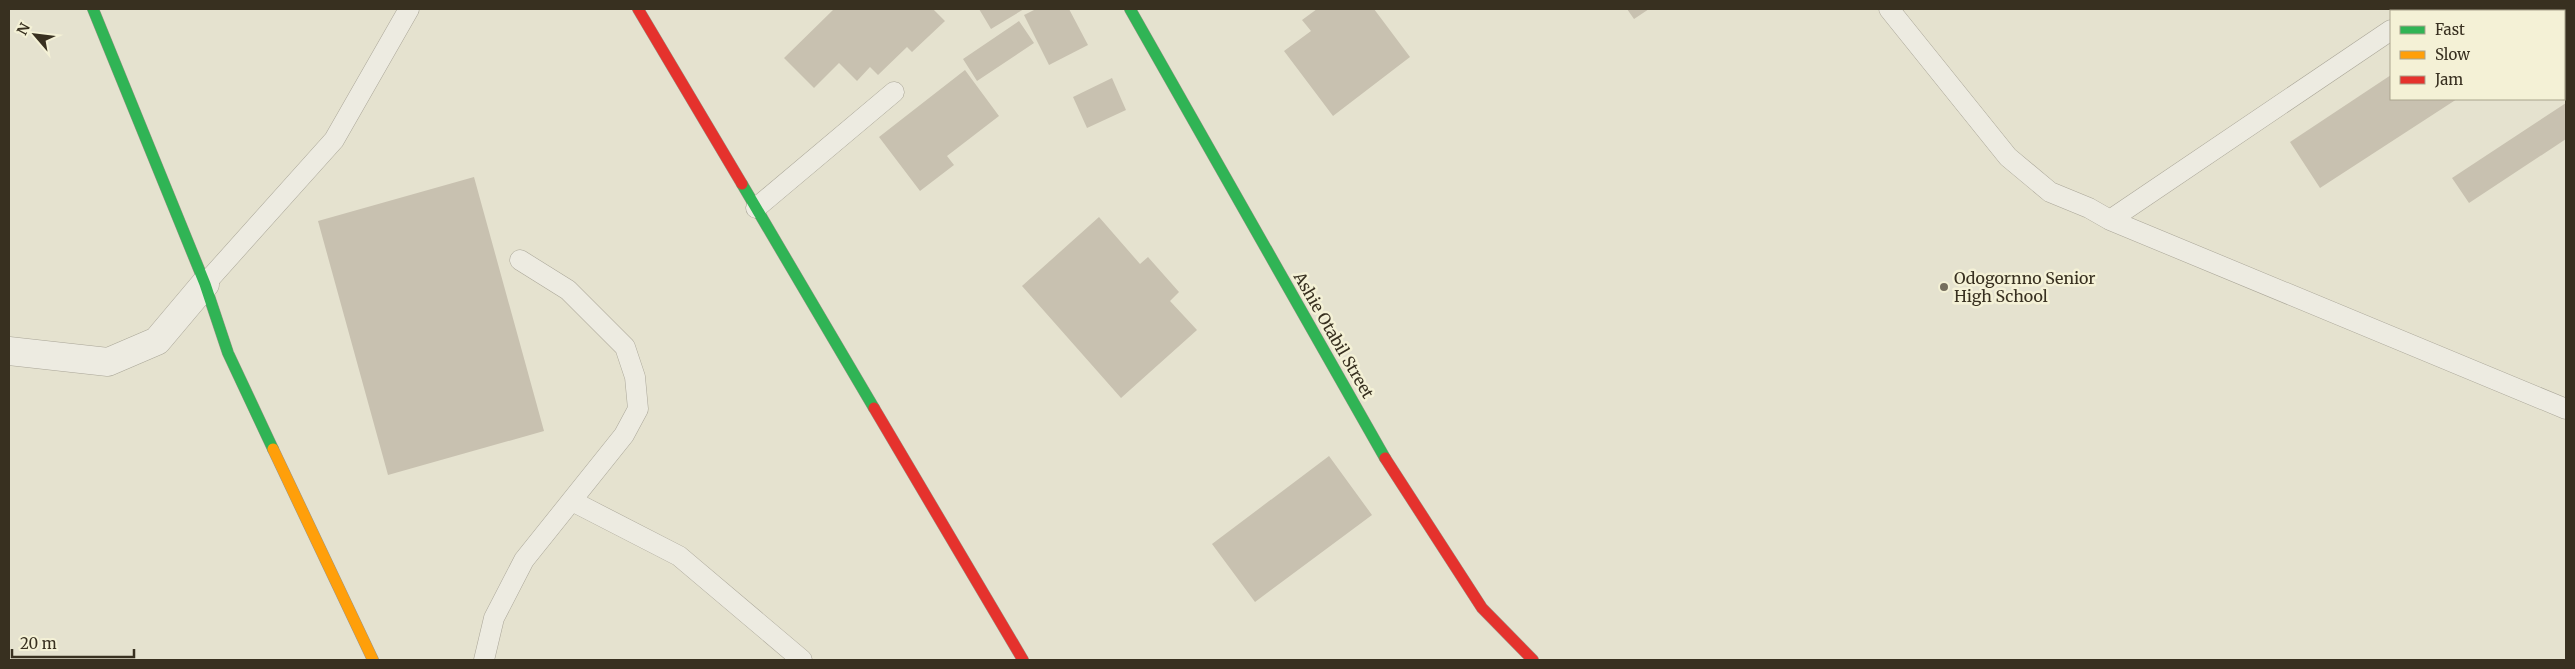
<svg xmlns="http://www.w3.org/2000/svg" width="2575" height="669" font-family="Merriweather,serif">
<rect width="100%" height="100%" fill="#e5e2cf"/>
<path fill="#c8c1b0" d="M834,9H933L945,21L912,52L907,47L878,75L870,67L857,81L839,63L814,88L784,58Z
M979,9H1024L991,29Z
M1036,9H1069L1088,45L1049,65L1024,15Z
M1317,9H1374L1410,57L1333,116L1284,51L1311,31L1302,20Z
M1627,9H1649L1634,19Z
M2493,9H2566V27L2564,29V11H2489Z
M1019,21L1034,43L977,81L963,59Z
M965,70L999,116L947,156L954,165L920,191L879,137Z
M2391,75V99H2457L2320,188L2290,142Z
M1112,78L1126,110L1087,128L1073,97Z
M2566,103V139L2469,203L2452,178Z
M474,177L544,431L388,475L318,221Z
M1099,217L1140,264L1148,257L1179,292L1170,301L1197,330L1121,398L1022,286Z
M1329,456L1372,515L1255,602L1212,544Z"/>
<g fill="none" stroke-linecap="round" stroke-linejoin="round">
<g stroke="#aaa698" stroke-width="21">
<path id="lane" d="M1889,9L2008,157L2050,192L2089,208L2110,220L2566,409
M2419,11L2423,9
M756,208L894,92
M2110,220L2391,30
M205,284L334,140L409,9
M572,501L679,556L802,660
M484,660L494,618L524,560L624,435L638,409L635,377L625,347L568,290L520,260"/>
</g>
<g stroke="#aaa698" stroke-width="29">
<path id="street" d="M9,351L108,362L157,341L205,284"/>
</g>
<g stroke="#9a9688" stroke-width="12">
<path id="fast" d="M93,9L205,284L228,353L273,449
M1130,9L1385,458
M742,184L874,408"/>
</g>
<g stroke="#9a9688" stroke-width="12">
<path id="slow" d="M273,449L373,660"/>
</g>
<g stroke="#9a9688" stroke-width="12">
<path id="jam" d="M638,9L742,184
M874,408L1023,660
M1385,458L1482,608L1533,660"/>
</g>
<use href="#lane" stroke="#edebe1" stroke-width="20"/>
<use href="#street" stroke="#edebe1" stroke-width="28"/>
<use href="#fast" stroke="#30b455" stroke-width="11"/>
<use href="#slow" stroke="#ff9f0a" stroke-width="11"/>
<use href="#jam" stroke="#e5322d" stroke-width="11"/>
</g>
<circle fill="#756e5d" stroke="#f4f1d6" stroke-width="2" cx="1944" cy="287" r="5"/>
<g text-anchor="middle" stroke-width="5" stroke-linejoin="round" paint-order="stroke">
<g font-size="16" fill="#383020" stroke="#f4f1d6" text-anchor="start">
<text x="1954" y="284">Odogornno Senior<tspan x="1954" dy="18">High School</tspan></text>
</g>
<g font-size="16" fill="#383020" stroke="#f4f1d6">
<text transform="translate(1334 335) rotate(60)" y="6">Ashie Otabil Street</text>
</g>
</g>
<rect width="2575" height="669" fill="none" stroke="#383020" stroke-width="20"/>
<rect x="2390" y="10" width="175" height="90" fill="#f4f1d6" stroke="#a9a48d"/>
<rect x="2400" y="26" width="25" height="8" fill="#30b455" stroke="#a9a48d"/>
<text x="2435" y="35" font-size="15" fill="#383020">Fast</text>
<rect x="2400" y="51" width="25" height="8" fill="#ff9f0a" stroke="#a9a48d"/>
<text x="2435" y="60" font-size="15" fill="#383020">Slow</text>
<rect x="2400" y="76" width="25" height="8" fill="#e5322d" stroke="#a9a48d"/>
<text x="2435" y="85" font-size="15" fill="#383020">Jam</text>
<g transform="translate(35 35) rotate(298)" stroke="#f4f1d6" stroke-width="4" paint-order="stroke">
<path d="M0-4L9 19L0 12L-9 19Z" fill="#383020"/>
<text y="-8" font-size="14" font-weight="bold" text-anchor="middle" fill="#383020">N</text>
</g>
<path d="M12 649v8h122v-8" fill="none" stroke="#383020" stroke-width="2.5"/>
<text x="20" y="649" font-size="15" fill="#383020" stroke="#f4f1d6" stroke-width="4" paint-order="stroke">20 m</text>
</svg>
